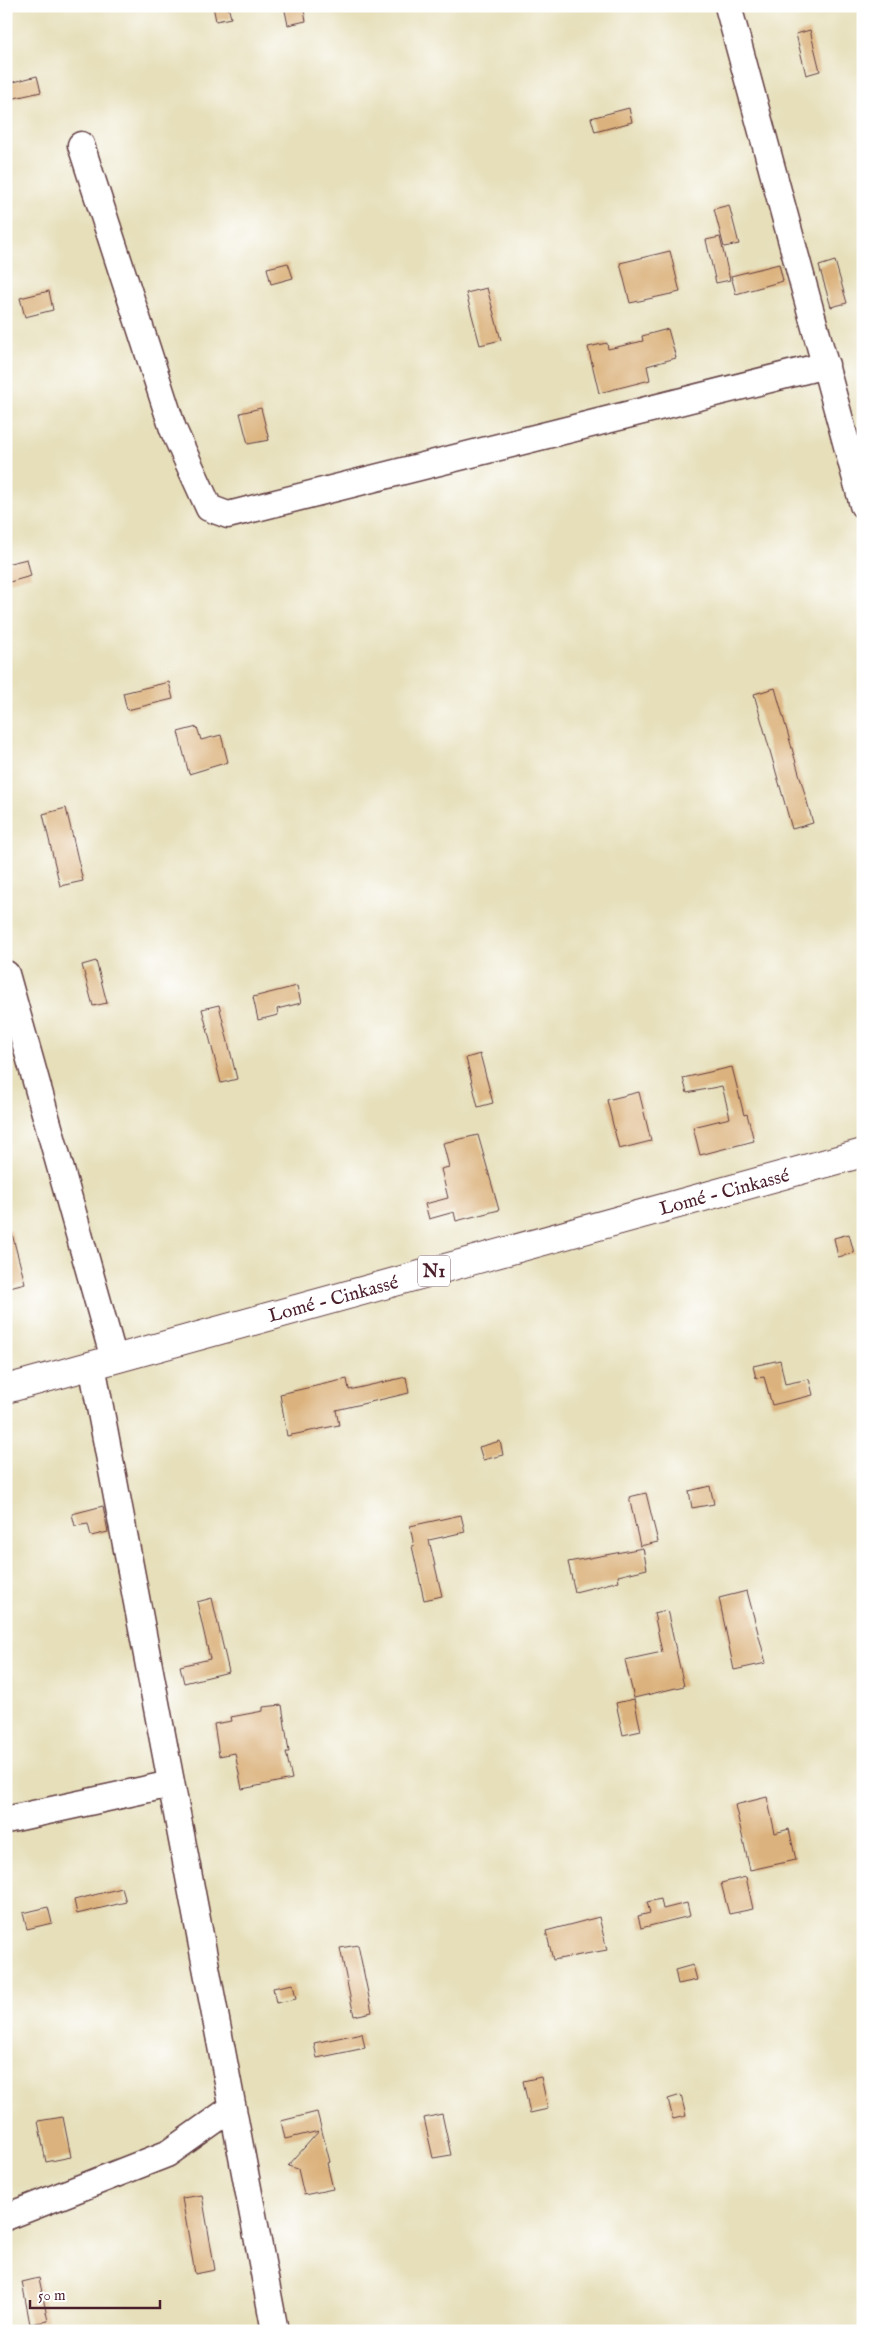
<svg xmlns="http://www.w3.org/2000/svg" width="869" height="2337" font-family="'IM FELL English',serif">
<rect width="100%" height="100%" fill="#fff"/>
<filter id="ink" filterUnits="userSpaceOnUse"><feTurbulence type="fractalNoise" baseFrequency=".02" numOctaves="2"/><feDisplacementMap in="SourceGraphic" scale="10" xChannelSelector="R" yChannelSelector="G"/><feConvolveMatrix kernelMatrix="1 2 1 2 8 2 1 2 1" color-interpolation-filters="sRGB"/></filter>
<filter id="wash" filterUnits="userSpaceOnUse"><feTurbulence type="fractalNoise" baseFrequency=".0096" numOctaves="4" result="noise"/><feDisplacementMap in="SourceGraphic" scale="20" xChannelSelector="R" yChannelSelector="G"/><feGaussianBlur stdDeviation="1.12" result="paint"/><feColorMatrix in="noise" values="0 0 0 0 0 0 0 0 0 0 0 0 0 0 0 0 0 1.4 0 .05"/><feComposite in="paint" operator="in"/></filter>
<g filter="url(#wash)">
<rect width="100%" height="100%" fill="#e6dfba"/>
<g id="blocks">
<path fill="#dbb27d" d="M213,6H228L231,18L216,21Z
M284,6H303L306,21L288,25Z
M810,30L820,71L806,75L796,34Z
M37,76L41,92L6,100V84Z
M629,108L632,122L595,132L591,118Z
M729,205L739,244L724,247L714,209Z
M720,237L730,280L716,283L706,240Z
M670,251L680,292L630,303L620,263Z
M835,261L847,303L831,307L819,266Z
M288,263L293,278L271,284L267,268Z
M779,264L783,281L736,294L731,276Z
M487,288L501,340L480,345L466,293Z
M49,291L53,310L25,317L20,298Z
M668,329L676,358L647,366L650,380L599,393L588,347L607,343L608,349L643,341L642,336Z
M261,408L269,440L248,444L240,413Z
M27,559L31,576L6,583V564Z
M169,682L173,699L127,710L123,693Z
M775,688L813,823L792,829L754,694Z
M197,727L201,740L221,735L228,762L189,774L178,732Z
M66,808L83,881L60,886L43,814Z
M96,961L107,1003L93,1006L82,965Z
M297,986L301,1003L277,1009L278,1015L258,1020L253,997Z
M219,1005L237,1079L221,1083L202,1009Z
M480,1054L493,1103L478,1107L466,1058Z
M732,1067L744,1115L747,1114L754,1141L700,1155L693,1127L730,1118L722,1086L687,1093L683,1078Z
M639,1092L651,1141L619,1149L607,1100Z
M478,1135L499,1210L456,1221L454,1212L429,1219L425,1204L448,1198L441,1169L449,1167L443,1143Z
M11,1230L25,1283L6,1288V1231Z
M849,1234L854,1253L838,1257L834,1238Z
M780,1360L785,1384L809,1379L813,1395L772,1405L764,1377L756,1378L753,1366Z
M406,1377L409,1393L336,1410L339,1425L287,1436L280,1394L347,1379L349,1390Z
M500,1441L503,1455L483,1460L479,1447Z
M710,1486L714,1504L692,1508L689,1491Z
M646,1493L658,1542L640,1546L629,1497Z
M103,1506L108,1532L91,1536L88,1524L75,1526L72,1514Z
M461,1515L465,1532L429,1540L442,1596L424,1600L412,1546H414L410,1526Z
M643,1548L647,1569L618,1576L619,1581L575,1592L568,1562Z
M747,1591L766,1663L734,1670L719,1598Z
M212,1598L229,1672L184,1683L180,1666L210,1659L197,1602Z
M667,1610L684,1686L634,1698L625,1660L662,1652L654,1613Z
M634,1699L641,1731L623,1735L616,1703Z
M282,1705L289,1752H286L292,1779L242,1789L235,1753L219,1756L214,1724L232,1721L231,1717L263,1711V1707Z
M767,1797L775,1833L789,1829L796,1860L750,1870L735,1805Z
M746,1877L753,1909L729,1914L721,1883Z
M122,1888L126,1902L77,1914L74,1900Z
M661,1899L663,1909L687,1903L690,1916L641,1928L638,1916L650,1913L647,1902Z
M48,1907L52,1923L27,1929L23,1913Z
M599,1917L607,1950L553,1960L546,1931Z
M358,1945L372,2012L354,2016L340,1948Z
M693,1965L697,1980L678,1984L675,1970Z
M293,1984L296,1999L276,2003L273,1988Z
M362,2033L365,2048L317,2058L314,2043Z
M541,2077L548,2109L530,2113L523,2081Z
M681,2095L686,2116L673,2119L668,2099Z
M317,2112L330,2162L327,2163L333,2189L304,2195L298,2169L288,2166L319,2131L285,2139L281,2121Z
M442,2114L451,2155L433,2158L424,2118Z
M63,2117L71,2157L46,2162L38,2121Z
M202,2195L215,2270L195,2274L182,2198Z
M39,2278L48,2321L30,2324L22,2282Z"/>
</g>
</g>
<g filter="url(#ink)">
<use href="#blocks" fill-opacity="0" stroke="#613c40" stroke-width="1"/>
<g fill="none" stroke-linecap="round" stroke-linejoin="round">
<g stroke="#613c40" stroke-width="29">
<path id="minor" d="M728,6L863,505
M81,145L173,429L209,508L228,515L826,365
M6,974L114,1359
M92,1365L275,2331
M6,1820L171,1784
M6,2217L167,2154L232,2108"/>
</g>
<g stroke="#613c40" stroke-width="30">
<path id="highway" d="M6,1389L863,1153"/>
</g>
<use href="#minor" stroke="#fff" stroke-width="26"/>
<use href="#highway" stroke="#fff" stroke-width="28"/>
</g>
</g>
<g text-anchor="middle" stroke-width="4" stroke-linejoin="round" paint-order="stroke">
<rect fill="#fff" stroke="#80626b" stroke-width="1" x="418" y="1255.5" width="32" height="31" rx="4"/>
<g font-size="18" font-weight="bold" fill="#4a1f2b">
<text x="434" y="1277">N1</text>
</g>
<g font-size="19" fill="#4a1f2b" stroke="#fff">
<text transform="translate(724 1191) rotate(-15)" y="7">Lomé - Cinkassé</text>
<text transform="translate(333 1298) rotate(-15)" y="7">Lomé - Cinkassé</text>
</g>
</g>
<rect width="869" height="2337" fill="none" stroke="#fff" stroke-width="25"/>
<path d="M30 2300v8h130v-8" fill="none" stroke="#4a1f2b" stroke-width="2.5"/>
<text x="38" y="2300" font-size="15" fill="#4a1f2b" stroke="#ffffff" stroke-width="4" paint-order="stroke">50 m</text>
</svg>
